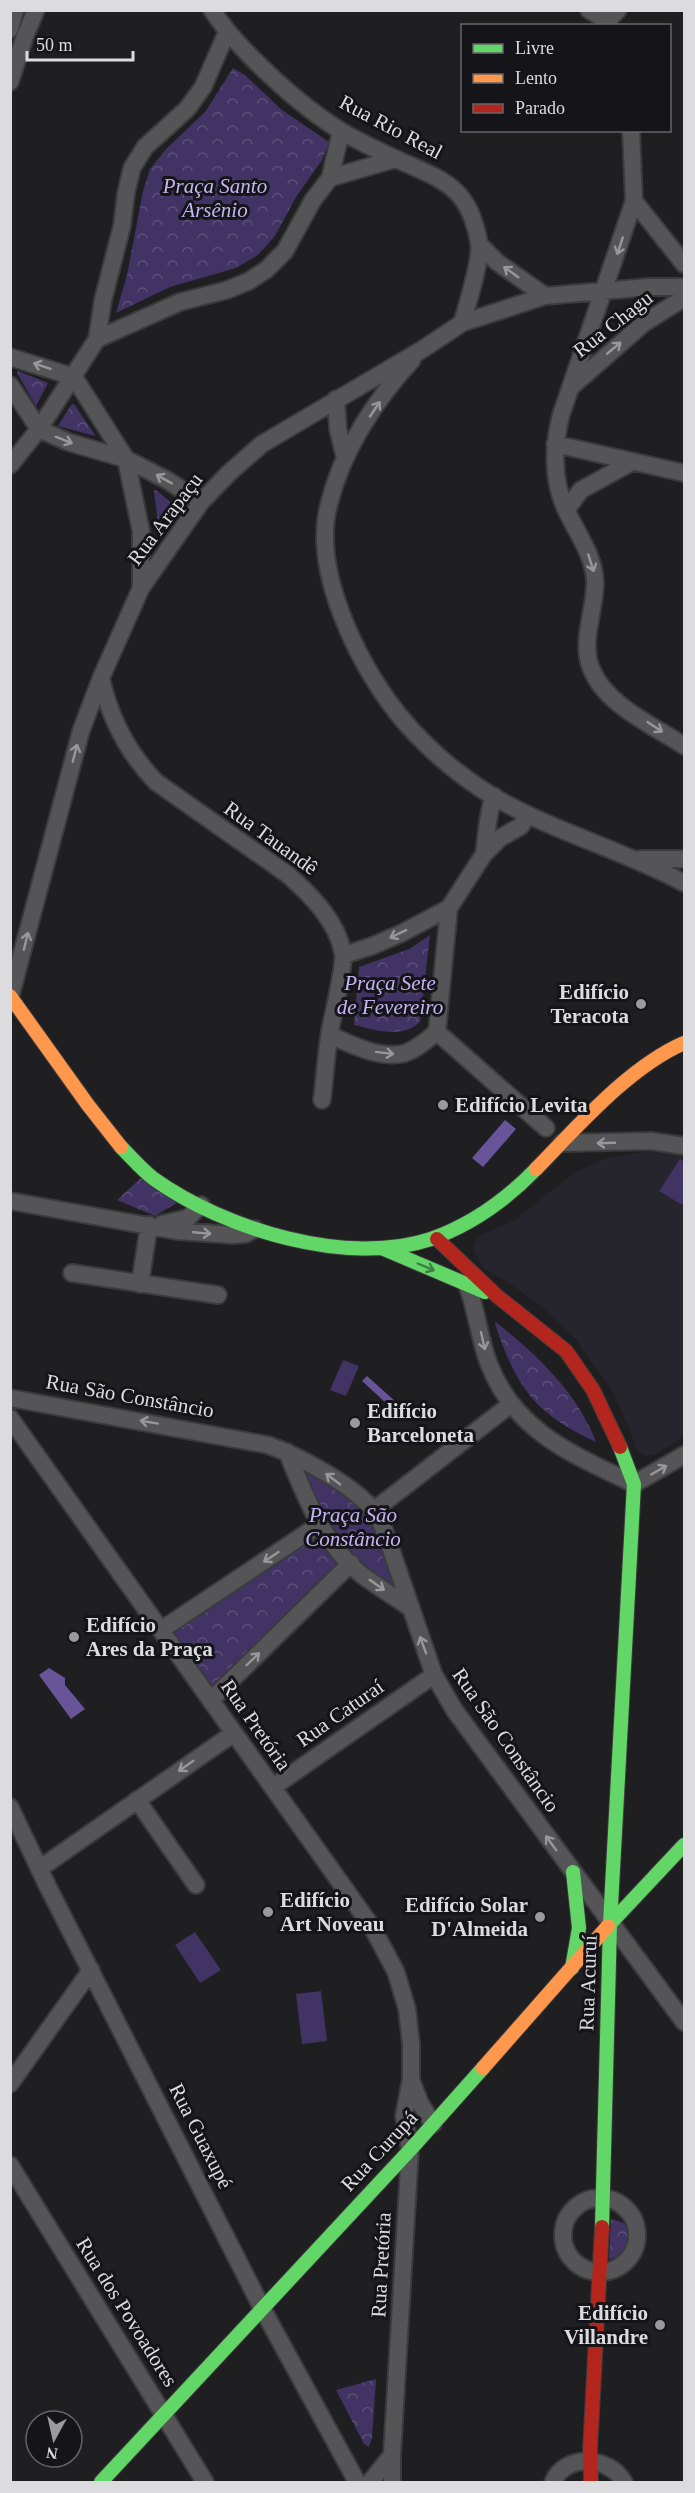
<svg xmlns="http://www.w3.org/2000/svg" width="695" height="2493" font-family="'Times New Roman',serif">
<defs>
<pattern id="park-crowns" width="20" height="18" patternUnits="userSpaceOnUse" patternTransform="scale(1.5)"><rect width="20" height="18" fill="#413363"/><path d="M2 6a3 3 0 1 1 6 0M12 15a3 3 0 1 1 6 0" fill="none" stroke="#5c5079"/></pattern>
</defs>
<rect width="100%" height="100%" fill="#1f1e20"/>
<path fill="#26242c" d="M641,1152H659L684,1156V1437L655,1455L646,1456L638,1452L624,1416L611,1389L576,1340L547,1311L515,1287L483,1268L473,1249L475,1242L483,1234L513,1221L575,1172L607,1158Z"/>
<path fill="url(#park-crowns)" d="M233,68L245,75L282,110L329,142L322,160L296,197L275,236L258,255L236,268L170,287L116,313L127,275L143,191L150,169L166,149L205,112Z
M18,371L48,383L36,406L17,373Z
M74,404L95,435V436L58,426L71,405Z
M156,490L179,509L162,532L159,531L154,491Z
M430,935L420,1022C401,1039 376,1030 354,1025L359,967L409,949Z
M141,1178L178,1202L155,1216L117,1200Z
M496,1322C537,1355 577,1392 596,1442C534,1414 516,1386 495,1324Z
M290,1456L367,1508L405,1601L361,1571L327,1534Z
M317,1526L347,1563L211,1693L168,1630Z
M611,2219L624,2223L631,2235V2247L623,2256L609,2259Z
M376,2379L372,2438L369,2447L364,2444L336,2390Z"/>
<path fill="#413363" d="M680,1159L684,1162V1206L659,1191Z
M343,1360L359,1366L346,1396L330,1390Z
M195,1932L221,1970L200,1983L175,1945Z
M321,1991L327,2041L302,2044L296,1994Z"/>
<path fill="#685499" d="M505,1120L516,1129L483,1167L472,1158Z
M367,1376L405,1410L400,1416L362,1381Z
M49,1668L65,1678V1685L85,1709L71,1719L39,1675Z"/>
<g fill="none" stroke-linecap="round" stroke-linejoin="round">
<g stroke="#3b3a3d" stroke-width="20">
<path id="street" d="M212,10C238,50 300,106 341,131C358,141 377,150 394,158C441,180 469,184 479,243C482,259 467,305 462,323
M589,10L607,21L610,26
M607,21L618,10
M10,29L15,10
M10,82L25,36L36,10
M631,130L634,201L561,415C553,447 552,483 568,514C578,534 594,557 595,581C596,609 580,640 591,668C605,705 653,725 684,746
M330,178L341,131
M634,201L684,264
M480,245L497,262L545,296
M97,339L180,302L227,290L249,281L266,270L285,251L313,200L330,178L395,159
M10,357L74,377L126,459L141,531V587
M412,360C375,400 342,451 329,504C311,570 358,663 398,714C424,746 459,776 494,797C554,832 623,850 684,883
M10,385L39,429L68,442L126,459L167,480L201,502
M571,387L644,323L684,298
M336,399L338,429L345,458
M555,444L684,473
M10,465L39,429L97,339L103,300L122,226L126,193L132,168L145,147L187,109L203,87L227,32
M566,510L581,490L632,462
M101,678C110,719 127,752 156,782L287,874C311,895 337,921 343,953C345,965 333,1015 330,1031C326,1054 325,1077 322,1100
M484,854C487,834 487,815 494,796
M640,859H684
M344,955L372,946L402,933L449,908
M10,998L81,731L101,678L141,588L201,502L229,473L262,444L423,349L462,323L545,296L649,287H684
M437,1032L546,1128
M330,1035C350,1044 377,1058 401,1054C414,1052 426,1040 437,1032L449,908L484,854L500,838L521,826L527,815
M562,1143L651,1141L684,1146
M10,1201L177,1231L233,1235L245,1234L255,1229
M162,1224L188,1218L201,1205
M72,1273L218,1295
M140,1284L149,1225
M467,1285C477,1310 479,1339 489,1364C515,1432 574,1455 634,1484L684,1455
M10,1398L268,1445C299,1456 353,1485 374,1511C378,1517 382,1525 385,1532L434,1675L455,1711L684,2022
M10,1418L372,1927L396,1972L407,2009L411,2044V2079L404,2116L410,2150L392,2455
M287,1452C305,1496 323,1544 362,1575C377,1586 393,1596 409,1607
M373,1511L511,1404
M161,1630L320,1524
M211,1700L351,1563
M273,1787L434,1675
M137,1800L196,1885
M10,1807L47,1885L262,2308L357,2482
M39,1869L234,1733
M411,2080L420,2103L433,2124
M10,2084L91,1970
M10,2165L205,2482
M563 2235a37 37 0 1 1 74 0a37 37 0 1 1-74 0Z
M370,2482L392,2455V2482
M553,2482C566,2453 609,2456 624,2482"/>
</g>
<g stroke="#3b3a3d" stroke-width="16">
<path id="fast" d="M121,1147C132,1158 142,1170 154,1179C224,1229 347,1267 431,1239C473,1224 506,1200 536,1169
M384,1249L485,1292
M608,1926L684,1845
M572,1968L579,1928L573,1872
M602,2227L610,1924L634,1484L620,1447
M101,2482L410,2150L483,2068"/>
</g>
<g stroke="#3b3a3d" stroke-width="16">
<path id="slow" d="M10,996L88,1105L121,1147
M536,1169C578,1126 629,1067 684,1043
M483,2068L608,1926"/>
</g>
<g stroke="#3b3a3d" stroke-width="16">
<path id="jam" d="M437,1239L497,1296L566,1351L593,1390L620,1447
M591,2482L590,2450L602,2227"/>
</g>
<use href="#street" stroke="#555456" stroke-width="16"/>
<use href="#fast" stroke="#63d668" stroke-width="14"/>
<use href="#slow" stroke="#ff974d" stroke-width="14"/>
<use href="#jam" stroke="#b3261e" stroke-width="14"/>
</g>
<defs><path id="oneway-shaft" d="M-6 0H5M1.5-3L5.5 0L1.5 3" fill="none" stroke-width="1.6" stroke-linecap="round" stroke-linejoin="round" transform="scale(1.5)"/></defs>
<g stroke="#98989a">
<use href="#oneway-shaft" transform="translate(620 246) rotate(108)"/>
<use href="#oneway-shaft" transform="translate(511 272) rotate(-144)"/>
<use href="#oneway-shaft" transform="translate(614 348) rotate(-40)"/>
<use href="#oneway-shaft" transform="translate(42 366) rotate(-161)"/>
<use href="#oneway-shaft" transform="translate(375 409) rotate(-56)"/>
<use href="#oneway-shaft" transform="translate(64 440) rotate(22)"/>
<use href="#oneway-shaft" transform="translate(164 479) rotate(-151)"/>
<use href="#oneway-shaft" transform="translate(591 563) rotate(72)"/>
<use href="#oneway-shaft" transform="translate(655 727) rotate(33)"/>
<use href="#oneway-shaft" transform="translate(75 753) rotate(-75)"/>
<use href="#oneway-shaft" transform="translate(398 934) rotate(154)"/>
<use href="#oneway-shaft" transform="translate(26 941) rotate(-76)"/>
<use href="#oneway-shaft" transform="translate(385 1053) rotate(7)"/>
<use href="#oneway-shaft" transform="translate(606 1143) rotate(178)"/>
<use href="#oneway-shaft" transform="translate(202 1233) rotate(5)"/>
<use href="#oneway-shaft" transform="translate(483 1341) rotate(77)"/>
<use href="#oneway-shaft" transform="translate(149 1422) rotate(-170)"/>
<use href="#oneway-shaft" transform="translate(659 1470) rotate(-30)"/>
<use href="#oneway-shaft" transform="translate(333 1479) rotate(-143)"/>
<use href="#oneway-shaft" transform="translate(271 1557) rotate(146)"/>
<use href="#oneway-shaft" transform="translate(377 1585) rotate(35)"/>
<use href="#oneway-shaft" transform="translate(423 1645) rotate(-110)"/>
<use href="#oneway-shaft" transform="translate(253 1659) rotate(-44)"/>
<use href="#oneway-shaft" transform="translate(186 1766) rotate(145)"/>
<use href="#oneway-shaft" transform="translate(551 1843) rotate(-126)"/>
</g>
<use stroke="#407f44" href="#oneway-shaft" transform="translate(426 1267) rotate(23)"/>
<g fill="#9a9a9c" stroke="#151418" stroke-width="2">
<circle cx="641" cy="1004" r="6"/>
<circle cx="443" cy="1105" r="6"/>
<circle cx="355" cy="1423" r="6"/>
<circle cx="74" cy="1637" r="6"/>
<circle cx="268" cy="1912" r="6"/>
<circle cx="540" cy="1917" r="6"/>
<circle cx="660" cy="2325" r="6"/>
</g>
<g text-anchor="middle" stroke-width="6" stroke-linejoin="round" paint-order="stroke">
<g font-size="21" fill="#dcdcdf" stroke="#151418">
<text transform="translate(391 127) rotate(28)" y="7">Rua Rio Real</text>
<text transform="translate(613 324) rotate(-38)" y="7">Rua Chagu</text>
<text transform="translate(165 519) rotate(-53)" y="7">Rua Arapaçu</text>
<text transform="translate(271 838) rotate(36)" y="7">Rua Tauandê</text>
<text transform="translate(130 1396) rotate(10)" y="7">Rua São Constâncio</text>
<text transform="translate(340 1713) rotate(-35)" y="7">Rua Caturaí</text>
<text transform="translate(256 1725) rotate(55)" y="7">Rua Pretória</text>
<text transform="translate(506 1740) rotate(55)" y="7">Rua São Constâncio</text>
<text transform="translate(588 1983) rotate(-88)" y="7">Rua Acuruí</text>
<text transform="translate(201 2136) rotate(63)" y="7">Rua Guaxupé</text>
<text transform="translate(379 2151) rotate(-47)" y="7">Rua Curupá</text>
<text transform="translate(381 2265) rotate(-87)" y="7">Rua Pretória</text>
<text transform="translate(127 2312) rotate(58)" y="7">Rua dos Povoadores</text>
</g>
<g font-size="21" font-style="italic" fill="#c4b4f3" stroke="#151418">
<text x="215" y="193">Praça Santo<tspan x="215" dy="24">Arsênio</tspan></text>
<text x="390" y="990">Praça Sete<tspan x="390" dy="24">de Fevereiro</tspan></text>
<text x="353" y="1522">Praça São<tspan x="353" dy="24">Constâncio</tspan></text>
</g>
<g font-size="21" font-weight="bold" fill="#dcdcdf" stroke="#151418" text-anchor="start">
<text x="629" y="999" text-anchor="end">Edifício<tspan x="629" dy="24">Teracota</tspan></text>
<text x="455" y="1112">Edifício Levita</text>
<text x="367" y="1418">Edifício<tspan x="367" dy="24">Barceloneta</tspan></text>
<text x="86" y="1632">Edifício<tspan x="86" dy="24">Ares da Praça</tspan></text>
<text x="280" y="1907">Edifício<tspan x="280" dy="24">Art Noveau</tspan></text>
<text x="528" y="1912" text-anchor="end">Edifício Solar<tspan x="528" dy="24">D'Almeida</tspan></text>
<text x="648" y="2320" text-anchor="end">Edifício<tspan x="648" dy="24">Villandre</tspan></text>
</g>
</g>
<rect width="695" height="2493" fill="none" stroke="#dcdcdf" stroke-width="24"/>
<rect x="461" y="24" width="210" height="108" fill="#151418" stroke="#656468" stroke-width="1.5"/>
<rect x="473" y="44" width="30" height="9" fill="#63d668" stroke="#656468" stroke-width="1.5"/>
<text x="515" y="54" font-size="18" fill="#dcdcdf">Livre</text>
<rect x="473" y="74" width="30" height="9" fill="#ff974d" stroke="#656468" stroke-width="1.5"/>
<text x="515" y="84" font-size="18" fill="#dcdcdf">Lento</text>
<rect x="473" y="104" width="30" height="9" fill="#b3261e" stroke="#656468" stroke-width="1.5"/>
<text x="515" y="114" font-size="18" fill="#dcdcdf">Parado</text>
<g transform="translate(54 2439) rotate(188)"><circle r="28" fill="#151418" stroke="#656468" stroke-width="1.5"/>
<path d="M0-4.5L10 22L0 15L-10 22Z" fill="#9a9a9c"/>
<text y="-9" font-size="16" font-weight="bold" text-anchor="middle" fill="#dcdcdf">N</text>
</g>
<path d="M27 51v9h106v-9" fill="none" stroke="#dcdcdf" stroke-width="3"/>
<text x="36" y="51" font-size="18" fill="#dcdcdf" stroke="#151418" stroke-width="4.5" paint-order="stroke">50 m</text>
</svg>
